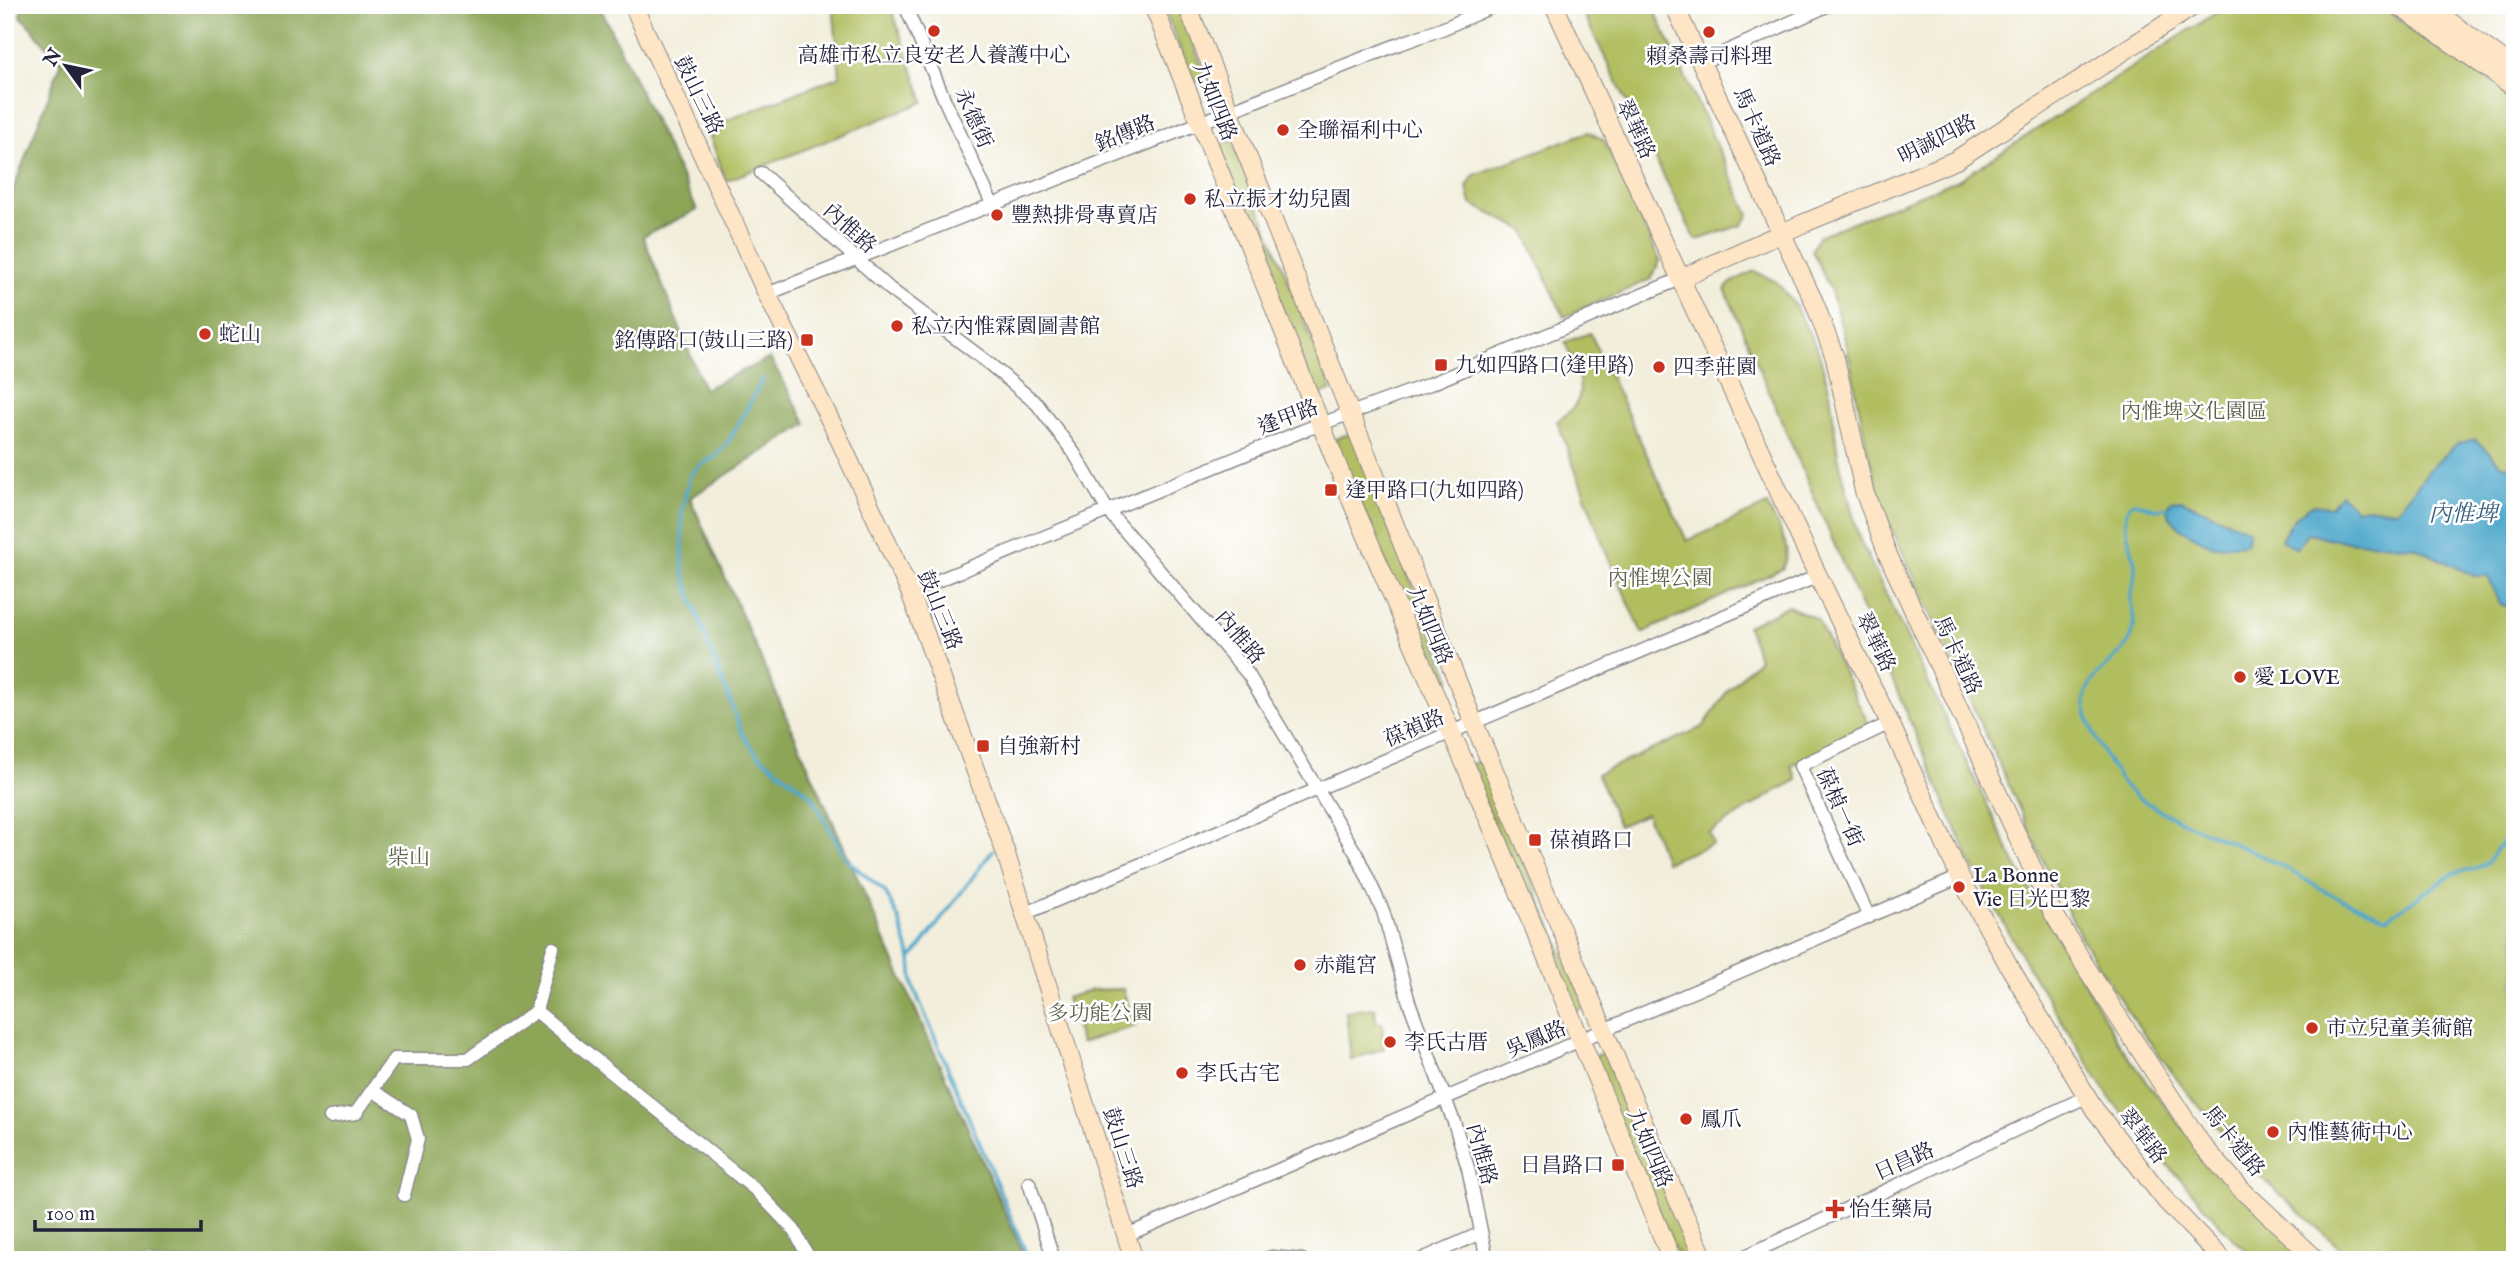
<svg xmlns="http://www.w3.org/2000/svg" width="2520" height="1265" font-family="'IM FELL English','Noto Serif TC',serif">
<rect width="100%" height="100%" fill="#fff"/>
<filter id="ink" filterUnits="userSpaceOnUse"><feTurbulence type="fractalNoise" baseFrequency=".0143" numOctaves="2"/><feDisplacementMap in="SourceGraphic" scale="14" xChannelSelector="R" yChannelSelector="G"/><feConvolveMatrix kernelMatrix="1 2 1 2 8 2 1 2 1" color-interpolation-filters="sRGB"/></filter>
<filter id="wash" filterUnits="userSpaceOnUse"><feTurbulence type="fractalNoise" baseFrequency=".00686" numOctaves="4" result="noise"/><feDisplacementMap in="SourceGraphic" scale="28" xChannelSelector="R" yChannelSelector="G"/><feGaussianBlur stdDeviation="1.57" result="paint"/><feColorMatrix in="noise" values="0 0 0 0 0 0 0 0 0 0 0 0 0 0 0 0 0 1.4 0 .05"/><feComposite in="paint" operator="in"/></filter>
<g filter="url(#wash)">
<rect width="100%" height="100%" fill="#f2eedb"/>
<path fill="#b1be60" stroke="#6a704e" stroke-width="2" d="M833,5H890L924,102L726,181L707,128L840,76Z
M1163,5H1179L1206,77L1193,83Z
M1579,5H1652L1749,215L1742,225L1697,240L1694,237Z
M2228,5H2378L2515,97V1260H2353L2262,1178L2185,1090L2126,1009L2082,939L2045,865L1886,516L1868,453L1847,346L1831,291L1812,250L1818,236L1960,179Z
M1588,132L1604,140L1660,261L1651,279L1564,317L1524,230L1471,204L1467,187L1474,175Z
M1232,140L1332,390L1317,396L1218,146Z
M1754,271L1777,282L1794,304L1818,350L1830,392L1838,456L1859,538L2015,863L2121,1046L2159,1098L2199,1148L2313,1260H2259L2233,1239L2111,1100L2029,969L1969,859L1725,289L1732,282Z
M1590,333L1687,541L1767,505C1777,526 1795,548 1782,569L1642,633L1606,552L1557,421C1595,398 1577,376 1565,342Z
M1351,433L1451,679L1435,685L1335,439Z
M1788,606L1817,619L1870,727L1791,765L1797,780L1780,789L1709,833L1713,844L1666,862L1646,814L1619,826L1597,774L1703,727L1728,690L1759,659L1747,626Z
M1481,760L1586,1007L1574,1012L1469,765Z
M1123,989L1135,1026L1081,1043L1066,998L1092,990Z
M1375,1008L1376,1023H1382L1384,1048L1351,1060L1346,1011Z
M1604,1052L1692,1252L1679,1258L1591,1058Z"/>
<path fill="#8ca556" stroke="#576448" stroke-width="2" d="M23,5H599L697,210L643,236L704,389L770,358L807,424L690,498L1026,1260H5V211L61,63L20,15Z"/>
<path fill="#4da7cb" stroke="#386483" stroke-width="2" d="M2475,439L2500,464L2515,468V610L2500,604L2488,576H2474L2415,547L2335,540L2307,533L2297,549L2281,540L2295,517L2312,505L2331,507L2341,494L2356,509L2367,507L2397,511L2431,468L2458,443Z
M2181,500L2249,530L2246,544L2214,546L2199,539L2182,529L2168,515L2167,508L2171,501Z"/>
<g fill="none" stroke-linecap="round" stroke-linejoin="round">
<path stroke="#4da7cb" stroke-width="3.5" d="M763,379L729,441L716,456L699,466L690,475L682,511L683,571L701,625L743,735L757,754L812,796L846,859L885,892L899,919L911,959L913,986L1029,1260
M2167,508L2156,509L2133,502C2115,518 2135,547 2135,567C2136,576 2132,585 2131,593C2130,604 2134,614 2134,625C2134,655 2089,669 2085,698C2082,718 2115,780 2131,792C2174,824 2230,839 2278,864C2297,874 2314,886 2333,895C2351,903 2369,910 2387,918L2454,873L2473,869L2487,863L2515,824
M912,958L993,850"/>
</g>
</g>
<g filter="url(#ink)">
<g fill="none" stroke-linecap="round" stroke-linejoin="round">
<g stroke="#8a888b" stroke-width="15">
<path id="street" d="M905,5L945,101L993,206
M5,18L9,5
M1703,62L1829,5
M761,173L890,289L986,361L1037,404L1074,453L1108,511L1248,674L1357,855L1383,911L1409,1002L1455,1125L1468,1168L1487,1260
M767,294L1394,46L1444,28L1496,5
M910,592L1302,431L1430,384L1680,279
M1024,914L1818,576
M1869,917L1800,766L1890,723
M536,1011L757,1191L794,1230L810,1260
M372,1090L411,1115L418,1139L404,1195
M330,1117L356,1113L394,1059H468L536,1011L553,948
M1029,1183L1054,1260
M1127,1235L1960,877
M1262,1260L1272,1257L1302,1260
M1330,1260L1354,1257
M1420,1260L1481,1233
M1737,1260L2086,1097"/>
</g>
<g stroke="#8a888b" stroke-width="20">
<path id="secondary" d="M633,5L767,294L836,432L910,592L1005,851L1134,1260
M1153,5L1352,502L1493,829L1672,1260
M1187,5L1474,723L1633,1099L1702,1254L1701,1260
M1554,5L1818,576L1890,723L1960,877L2009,966L2095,1110L2166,1201L2223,1260
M1674,5L1815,304L1835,358L1864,491L1888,555L2052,911L2087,969L2202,1145L2241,1189L2317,1260
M2398,5L2515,88
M2427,5L2515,69
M1680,279L1802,224L1956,160L2195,5"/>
</g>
<use href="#street" stroke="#fff" stroke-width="12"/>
<use href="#secondary" stroke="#fde5c5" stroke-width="18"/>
</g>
</g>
<g fill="#c8321e" stroke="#fff" stroke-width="2.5">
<circle cx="934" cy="31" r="7"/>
<circle cx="1709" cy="32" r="7"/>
<circle cx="1283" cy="130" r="7"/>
<circle cx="1190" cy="199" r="7"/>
<circle cx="997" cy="215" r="7"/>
<circle cx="897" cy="326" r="7"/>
<circle cx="205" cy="334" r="7"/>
<rect x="800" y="333" width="14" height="14" rx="3.5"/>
<rect x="1434" y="358" width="14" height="14" rx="3.5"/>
<circle cx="1659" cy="367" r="7"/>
<rect x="1324" y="483" width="14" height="14" rx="3.5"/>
<circle cx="2240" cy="677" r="7"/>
<rect x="976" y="739" width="14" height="14" rx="3.5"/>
<rect x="1528" y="833" width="14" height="14" rx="3.5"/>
<circle cx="1959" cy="887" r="7"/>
<circle cx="1300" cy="965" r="7"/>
<circle cx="2312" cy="1028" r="7"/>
<circle cx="1390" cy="1042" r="7"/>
<circle cx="1182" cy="1073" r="7"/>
<circle cx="1686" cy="1119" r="7"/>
<circle cx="2273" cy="1132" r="7"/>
<rect x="1611" y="1158" width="14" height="14" rx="3.5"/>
<path d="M1831.5 1198.5h7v7h7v7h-7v7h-7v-7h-7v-7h7z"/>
</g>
<g text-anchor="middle" stroke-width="5" stroke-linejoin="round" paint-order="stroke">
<g font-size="21" fill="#22223b" stroke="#fff" text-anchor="start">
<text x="934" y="62" text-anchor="middle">高雄市私立良安老人養護中心</text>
<text x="1709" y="63" text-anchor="middle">賴桑壽司料理</text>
<text x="1297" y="137">全聯福利中心</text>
<text x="1204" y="206">私立振才幼兒園</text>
<text x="1011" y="222">豐熱排骨專賣店</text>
<text x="911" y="333">私立內惟霖園圖書館</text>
<text x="219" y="341">蛇山</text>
<text x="793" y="347" text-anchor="end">銘傳路口(鼓山三路)</text>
<text x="1455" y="372">九如四路口(逢甲路)</text>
<text x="1673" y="374">四季莊園</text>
<text x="1345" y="497">逢甲路口(九如四路)</text>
<text x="2254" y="684">愛 LOVE</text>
<text x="997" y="753">自強新村</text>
<text x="1549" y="847">葆禎路口</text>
<text x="1973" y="882">La Bonne<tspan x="1973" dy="24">Vie 日光巴黎</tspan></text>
<text x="1314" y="972">赤龍宮</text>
<text x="2326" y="1035">市立兒童美術館</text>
<text x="1404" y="1049">李氏古厝</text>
<text x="1196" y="1080">李氏古宅</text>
<text x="1700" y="1126">鳳爪</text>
<text x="2287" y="1139">內惟藝術中心</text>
<text x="1604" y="1172" text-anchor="end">日昌路口</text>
<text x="1849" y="1216">怡生藥局</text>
</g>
<g font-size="21" fill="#22223b" stroke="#fff">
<text transform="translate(699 95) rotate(64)" y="7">鼓山三路</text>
<text transform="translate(1215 101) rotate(68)" y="7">九如四路</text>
<text transform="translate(974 118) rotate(66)" y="7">永德街</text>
<text transform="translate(1757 127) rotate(66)" y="7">馬卡道路</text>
<text transform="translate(1636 129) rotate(65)" y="7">翠華路</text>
<text transform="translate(1125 133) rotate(-22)" y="7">銘傳路</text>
<text transform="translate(1937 139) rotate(-27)" y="7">明誠四路</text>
<text transform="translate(850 228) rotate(42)" y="7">內惟路</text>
<text transform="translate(1288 417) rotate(-21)" y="7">逢甲路</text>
<text transform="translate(940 610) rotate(68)" y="7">鼓山三路</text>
<text transform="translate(1430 625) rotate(67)" y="7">九如四路</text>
<text transform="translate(1240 637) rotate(50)" y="7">內惟路</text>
<text transform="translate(1876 642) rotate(64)" y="7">翠華路</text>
<text transform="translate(1958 655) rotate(65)" y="7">馬卡道路</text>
<text transform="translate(1414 728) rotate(-23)" y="7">葆禎路</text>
<text transform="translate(1840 807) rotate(66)" y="7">葆楨一街</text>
<text transform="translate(1536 1039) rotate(-23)" y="7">吳鳳路</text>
<text transform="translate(2143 1136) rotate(52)" y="7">翠華路</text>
<text transform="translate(2234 1141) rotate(51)" y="7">馬卡道路</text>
<text transform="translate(1123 1148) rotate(72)" y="7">鼓山三路</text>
<text transform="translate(1650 1148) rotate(67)" y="7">九如四路</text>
<text transform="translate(1482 1154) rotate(75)" y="7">內惟路</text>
<text transform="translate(1904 1161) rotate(-24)" y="7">日昌路</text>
</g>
<g font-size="21" fill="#5b604a" stroke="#fff">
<text x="2194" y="418">內惟埤文化園區</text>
<text x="1660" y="585">內惟埤公園</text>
<text x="409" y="864">柴山</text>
<text x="1100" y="1020">多功能公園</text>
</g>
<g font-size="23" font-style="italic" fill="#355e7c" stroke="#fff">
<text x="2463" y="521">內惟埤</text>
</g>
</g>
<rect width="2520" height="1265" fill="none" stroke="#fff" stroke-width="28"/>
<g transform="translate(66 66) rotate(303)" stroke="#ffffff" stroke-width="5" paint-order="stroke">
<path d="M0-5L12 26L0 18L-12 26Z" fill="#22223b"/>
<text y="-10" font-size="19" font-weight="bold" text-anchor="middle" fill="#22223b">N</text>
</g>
<path d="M35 1220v10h166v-10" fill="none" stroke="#22223b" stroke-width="3.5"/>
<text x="46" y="1220" font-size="21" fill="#22223b" stroke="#ffffff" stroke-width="5" paint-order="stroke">100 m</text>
</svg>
